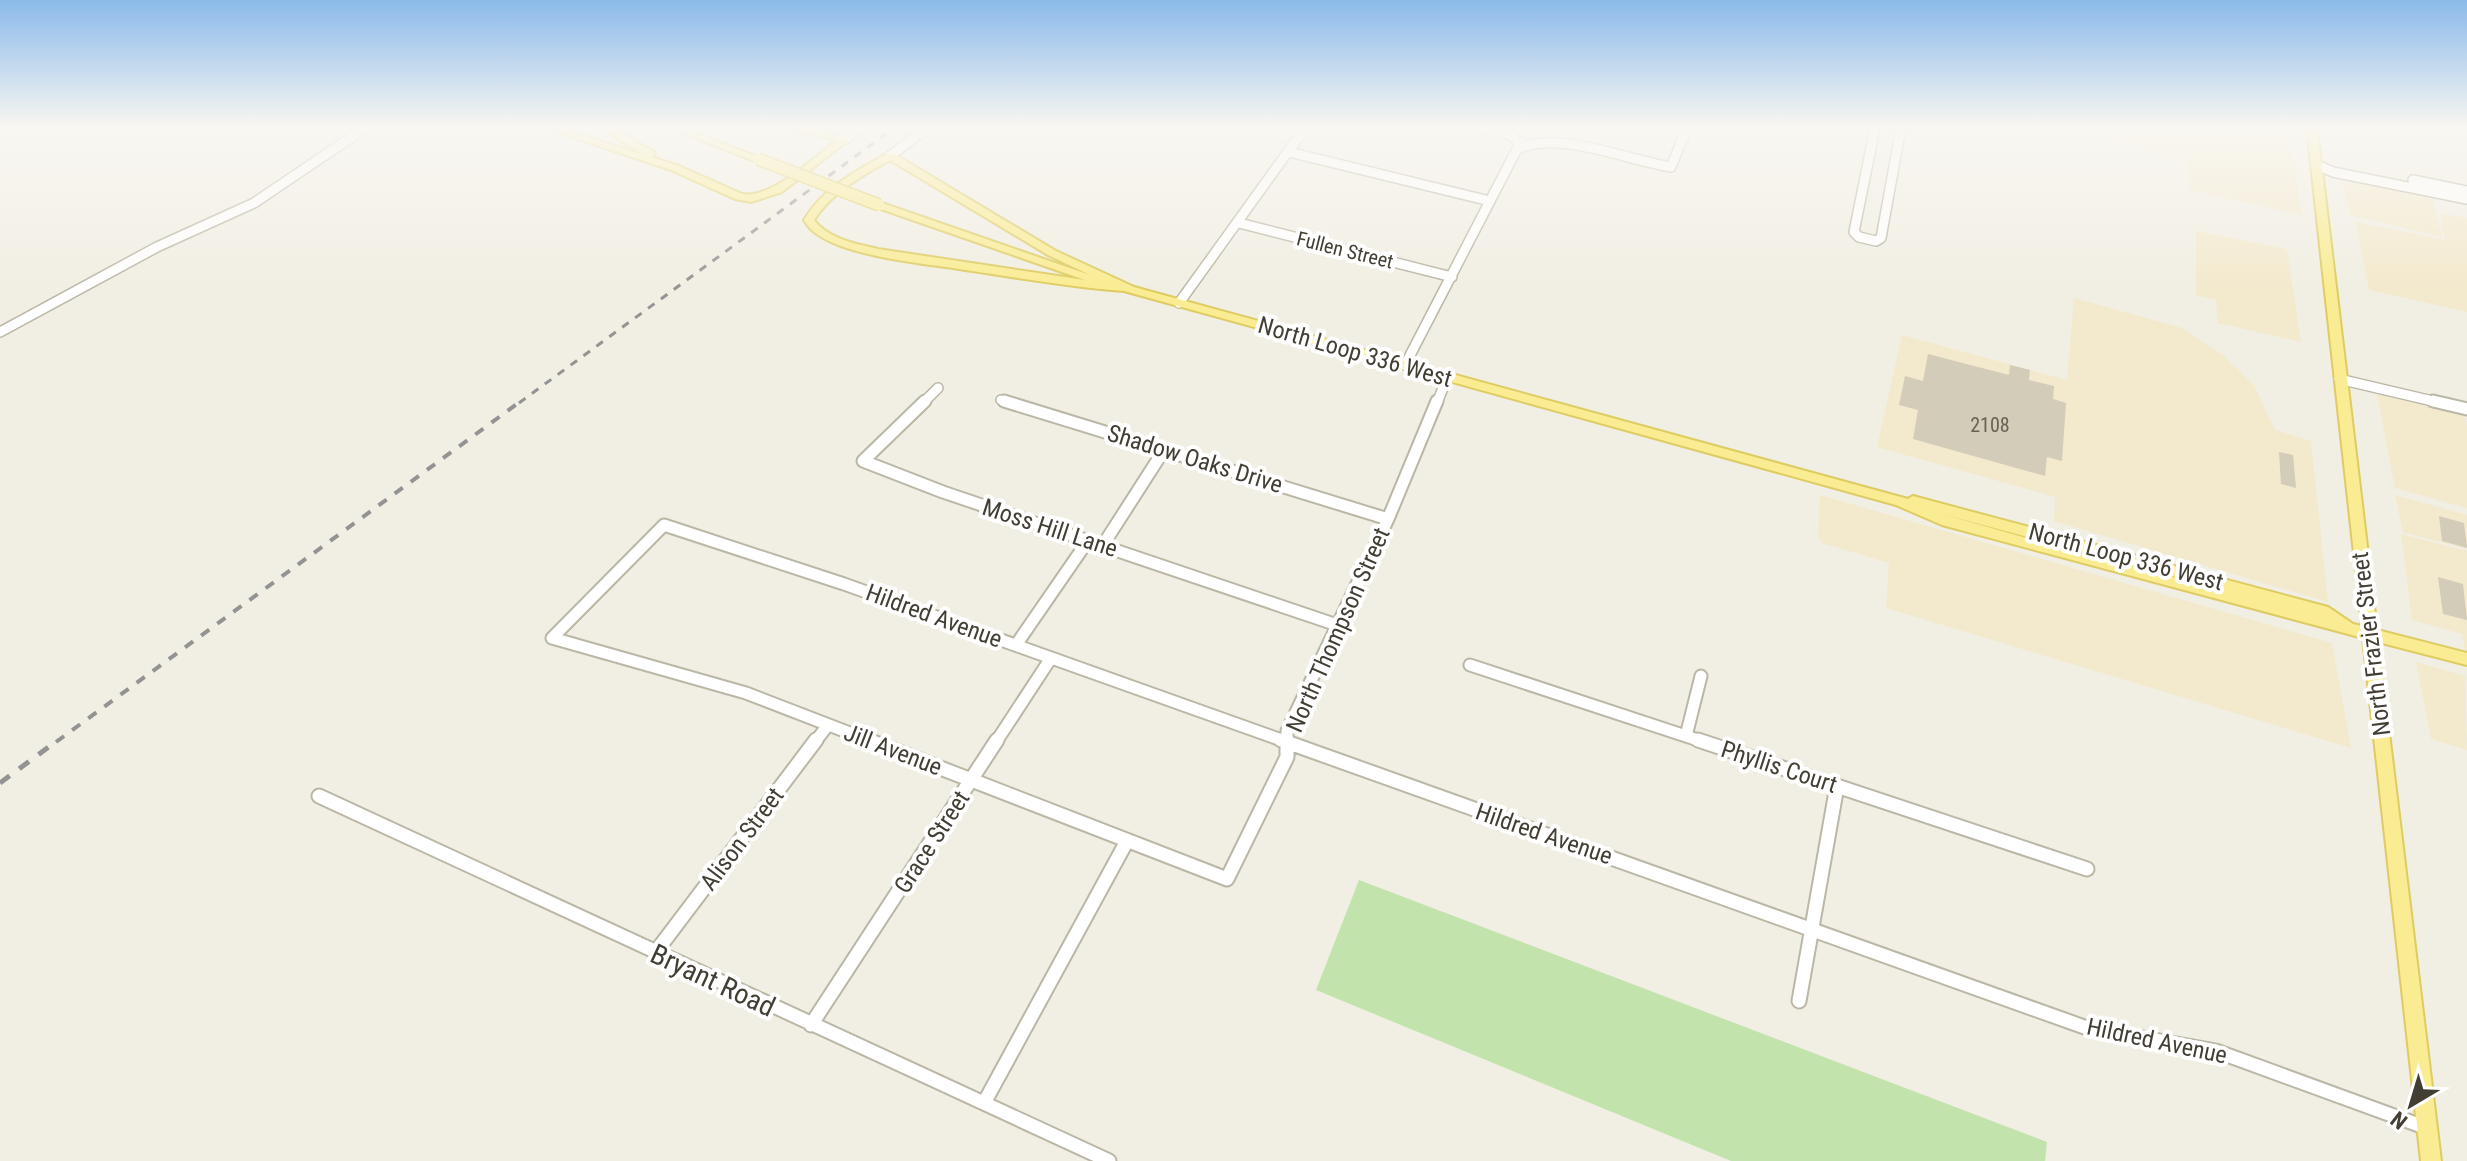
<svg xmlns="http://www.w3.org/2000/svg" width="2467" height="1161" font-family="'Roboto Condensed',sans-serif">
<rect width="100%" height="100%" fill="#f1eee3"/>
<path fill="#f3e9cd" d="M2108,128H2288L2302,215L2190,190L2187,160L2109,142Z
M2348,178L2432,196L2442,237L2350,215L2342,183L2350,184Z
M2440,213L2467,218V312L2369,290L2356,222L2445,240Z
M2196,231L2287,249L2301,342L2218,323L2216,300L2196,295Z
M2074,298L2182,328L2224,356L2254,385L2275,430L2311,441L2328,602L2054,521L2055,497L1877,447L1902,335L2067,380Z
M2377,394L2464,414L2467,426V508L2395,488Z
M1820,495L2332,643L2351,748L1886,608L1889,563L1822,543L1818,536Z
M2395,495L2467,515V549L2403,532Z
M2401,534L2467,551V658L2462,634L2412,620Z
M2416,662L2465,676L2467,750L2431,739Z"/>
<path fill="#c2e4ac" d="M1359,880L2047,1142L2045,1161H1731L1316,990Z"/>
<path fill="#d2ccb9" d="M1928,354L2009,375L2010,365L2030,370L2029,380L2054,386L2053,399L2066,403L2062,461L2047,457L2045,476L1913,439L1918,410L1899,405L1905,376L1923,381Z
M2279,452L2293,455L2296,488L2281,484Z
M2439,516L2464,523L2467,548L2442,541Z
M2438,577L2463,584L2467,620L2443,614Z"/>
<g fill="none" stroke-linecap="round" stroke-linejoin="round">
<g stroke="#bbb7a6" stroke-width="12">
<path id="minor-far2" d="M1480,128L1508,134L1523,144
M1875,128L1854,232L1859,237L1876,241L1881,238L1901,128
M845,139L861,128
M1289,152L1490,201
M890,156L927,128
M2317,165L2333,172L2467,199
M2413,180L2467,191
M1239,223L1452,277
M1179,303L1305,128
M0,332L157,247L254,203L365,128
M1405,365L1517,149C1560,130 1626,160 1671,167L1687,128
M2339,379L2441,403
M1001,400L1011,403
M923,403L938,388
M1437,403L1447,378"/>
</g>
<g stroke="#bbb7a6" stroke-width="15">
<path id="minor-far1" d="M925,401L863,461L943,492L1337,625
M1004,401L1388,519
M2433,401L2467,409
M1103,545L1164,450
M552,638L664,525L844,584L1287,742
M552,638L746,693L873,742
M1016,645L1087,542
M1470,665L1704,742
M1686,736L1701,676
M815,742L828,725
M996,742L1051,658
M1287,742V731L1388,519L1437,401"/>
</g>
<g stroke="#bbb7a6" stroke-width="17">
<path id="minor" d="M868,740L1227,879L1287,757V740
M1281,740L2087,1028L2216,1051L2427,1128
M1698,740L2087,869
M319,796L1109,1161
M655,953L816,740
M1799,1001L1837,786
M811,1025L997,740
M984,1103L1127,841"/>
</g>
<g stroke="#decc63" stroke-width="4">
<path id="major" d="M545,128H559L644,155L601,128H613L654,152L655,154L651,157L679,166L742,194C772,199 813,158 837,140L791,130L790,128H807L850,139L782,192L751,202L735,199L671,170Z
M669,128H683L763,159L762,161H754Z
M2307,128H2317L2377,630L2467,653V665L2378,642L2441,1161H2421L2363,638L1942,525L1896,505L1124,291C1069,287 1014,277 959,269C919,263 876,259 838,245C824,239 811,233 804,220C823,188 855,172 886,154H894L1056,251L1134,287L1908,499L1913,496L2328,607L2353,624L2362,626ZM890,160L1048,255L1090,275L879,202L874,205L875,207L1085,280L878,249C857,244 828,239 814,220C832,192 862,176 890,160ZM1939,513L2224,590L2071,551Z"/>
</g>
<use href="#minor-far2" stroke="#fff" stroke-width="9"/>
<use href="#minor-far1" stroke="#fff" stroke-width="11"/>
<use href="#minor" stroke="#fff" stroke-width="13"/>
<use href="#major" fill="#faec92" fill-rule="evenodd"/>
<path stroke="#939393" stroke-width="3" stroke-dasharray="8 8" stroke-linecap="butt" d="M519,403L894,128"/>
<path stroke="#939393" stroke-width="4" stroke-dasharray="10 10" stroke-linecap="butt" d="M56,742L521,401"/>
<path stroke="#939393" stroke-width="5" stroke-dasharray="12 12" stroke-linecap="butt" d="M0,783L58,740"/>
<g stroke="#decc63" stroke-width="14" stroke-linecap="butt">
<path id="major-bridge" d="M758,159L879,205"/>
</g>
<use href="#major-bridge" stroke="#faec92" stroke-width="11"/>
</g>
<linearGradient id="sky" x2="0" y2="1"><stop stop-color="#8bbaea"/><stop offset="0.44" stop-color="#f9f7f2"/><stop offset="1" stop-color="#f9f7f2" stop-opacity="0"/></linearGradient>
<rect width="2467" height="290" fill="url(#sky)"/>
<g text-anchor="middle" stroke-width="8" stroke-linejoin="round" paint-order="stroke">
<g font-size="20" fill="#423e33" stroke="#fff">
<text transform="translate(1345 250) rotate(14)" y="7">Fullen Street</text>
</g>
<g font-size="20" fill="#666254">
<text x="1990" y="432">2108</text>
</g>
<g font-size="24" fill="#423e33" stroke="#fff">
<text transform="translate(1355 352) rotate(16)" y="8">North Loop 336 West</text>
<text transform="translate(1195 459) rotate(17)" y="8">Shadow Oaks Drive</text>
<text transform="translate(1050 528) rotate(18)" y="8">Moss Hill Lane</text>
<text transform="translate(2126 557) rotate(15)" y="8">North Loop 336 West</text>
<text transform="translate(934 616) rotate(20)" y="8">Hildred Avenue</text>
<text transform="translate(1338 630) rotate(-66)" y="8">North Thompson Street</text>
<text transform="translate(2371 644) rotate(-97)" y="8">North Frazier Street</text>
<text transform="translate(893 750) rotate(21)" y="8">Jill Avenue</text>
<text transform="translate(1779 767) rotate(18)" y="8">Phyllis Court</text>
<text transform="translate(1544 834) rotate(19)" y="8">Hildred Avenue</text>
<text transform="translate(742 839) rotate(-53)" y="8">Alison Street</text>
<text transform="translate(932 842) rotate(-57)" y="8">Grace Street</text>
<text transform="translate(2157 1041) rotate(12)" y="8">Hildred Avenue</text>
</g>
<g font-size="28" fill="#423e33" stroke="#fff">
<text transform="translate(713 980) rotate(25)" y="10">Bryant Road</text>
</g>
</g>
<g transform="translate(2411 1105) rotate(218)" stroke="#ffffff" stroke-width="6" paint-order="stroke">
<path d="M0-6L14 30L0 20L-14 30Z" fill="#423e33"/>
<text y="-12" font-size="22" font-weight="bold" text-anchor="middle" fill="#423e33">N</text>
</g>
</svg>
